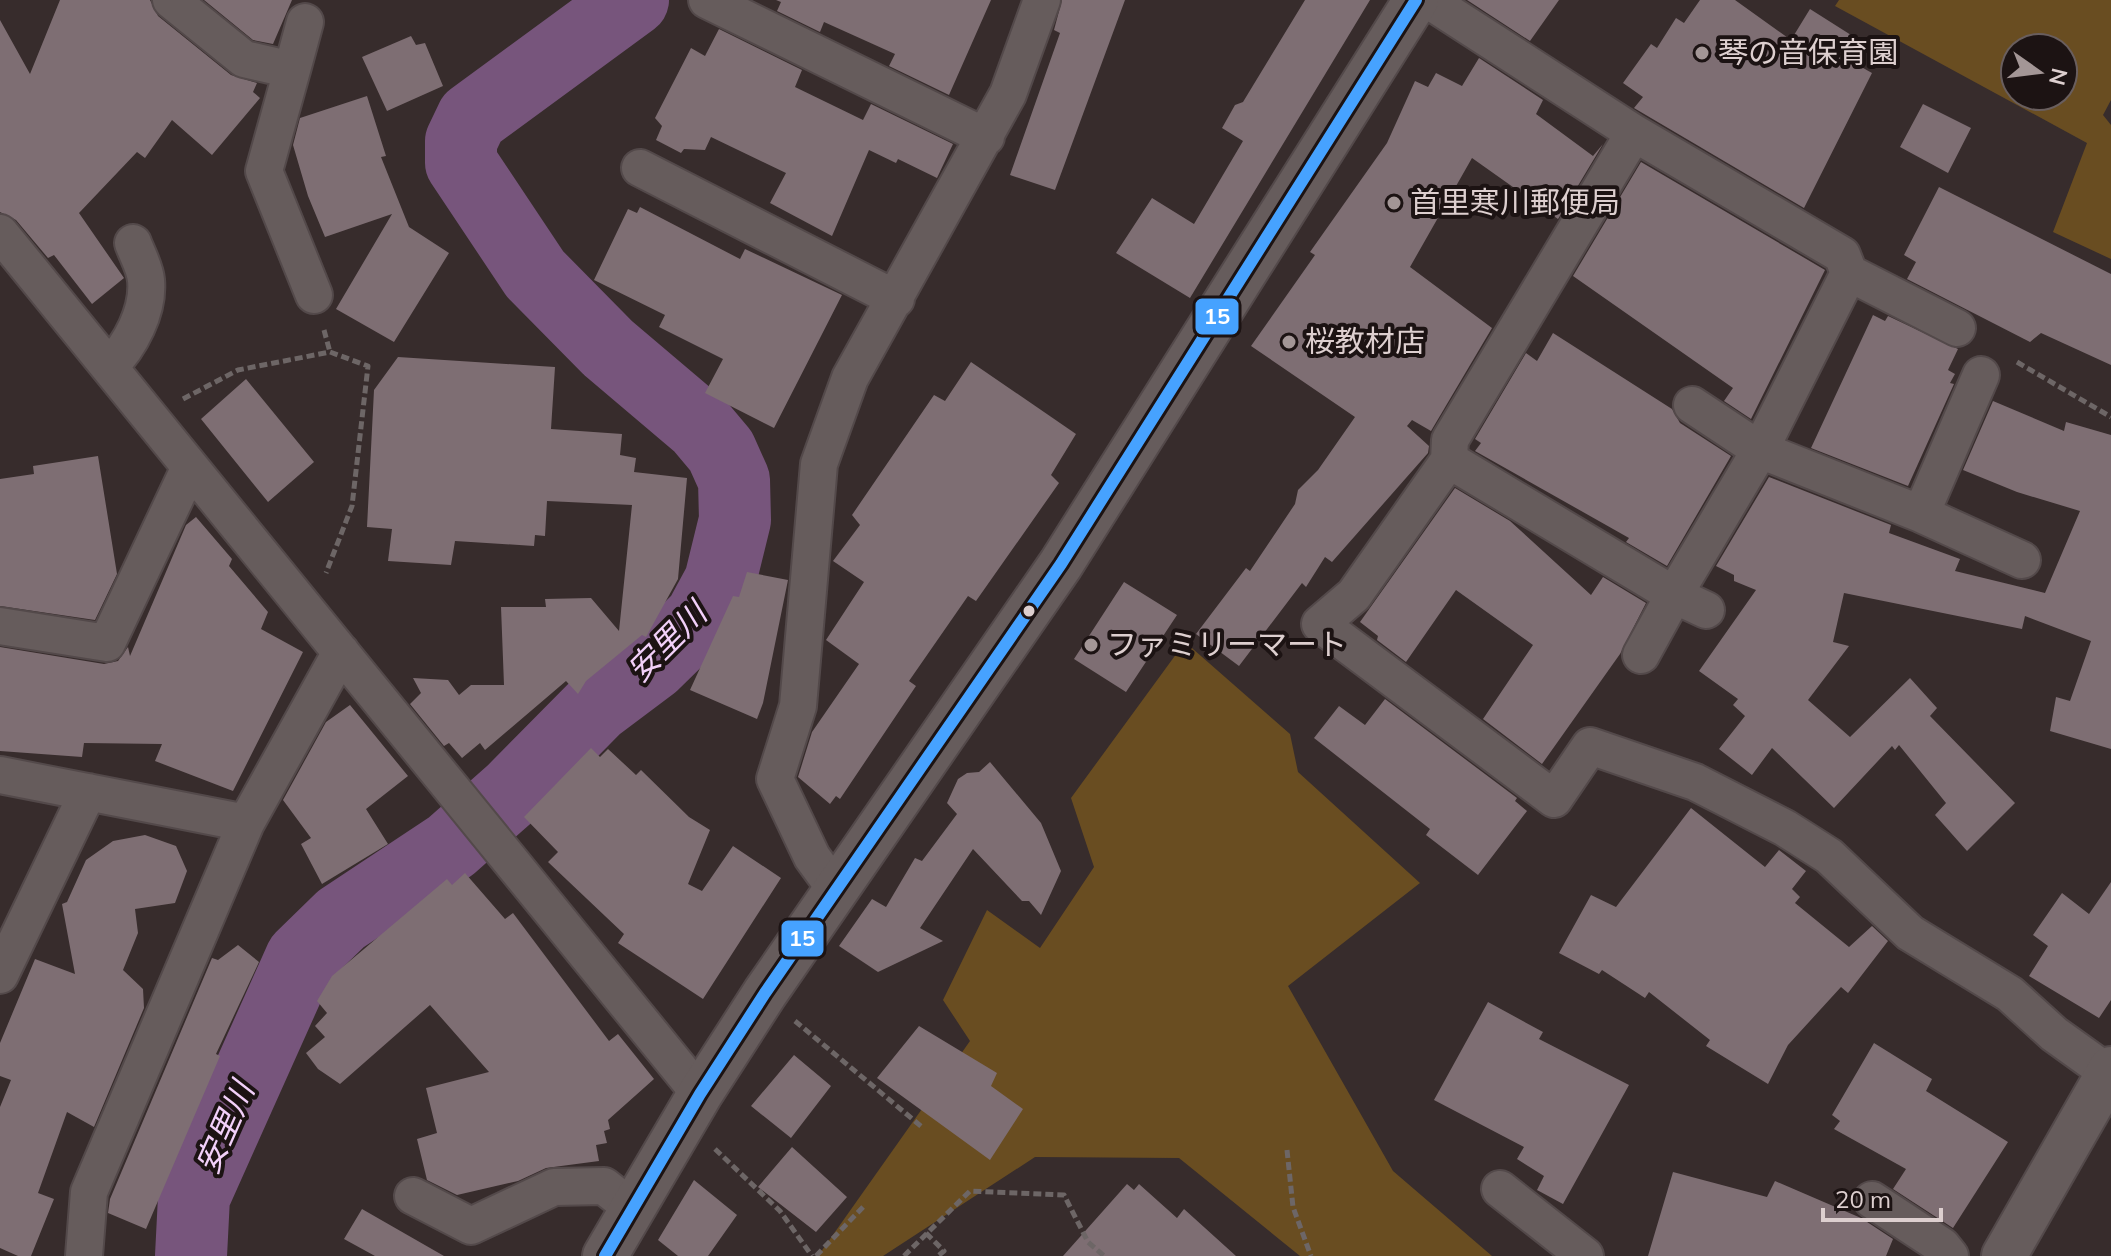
<svg xmlns="http://www.w3.org/2000/svg" width="2111" height="1256" font-family="Mulish,'Noto Sans JP',sans-serif">
<rect width="100%" height="100%" fill="#372c2c"/>
<path fill="#694d21" fill-rule="evenodd" d="M1839,0H2111V100L2103,115L2111,125V259L2053,232L2087,143L1835,6ZM2063,48V96H2015V48Z
M1185,642L1290,734L1298,772L1420,883L1288,986L1393,1171L1492,1256H1300L1179,1158L1035,1157L883,1256H818L970,1041L943,1000L987,910L1040,948L1094,867L1071,798Z"/>
<g fill="none" stroke-linecap="round" stroke-linejoin="round">
<path stroke="#77557c" stroke-width="72" d="M191,1256L194,1197L301,958L341,919L451,846L512,792L596,707L652,665L700,618L720,581L735,520L734,480L721,451L700,426L608,348L535,274L461,163V141L472,118L633,0"/>
</g>
<path fill="#7e6e73" d="M60,0H150L158,16L231,75L257,83L253,92L260,98L212,155L172,120L145,158L137,152L79,213L124,278L92,304L54,255L48,258L16,220L0,212V20L30,74Z
M204,0H292L273,44L253,40Z
M776,0H991L949,95L889,66L895,54L824,22L820,32L777,11L781,2Z
M1062,0H1125L1055,190L1010,175L1060,33L1054,30Z
M1305,0H1370L1190,298L1116,253L1152,198L1194,224L1243,141L1222,128L1235,105L1243,102Z
M1467,0H1559L1530,41Z
M1700,0H1735L1791,40L1810,9L1851,35L1840,55L1872,73L1804,208L1634,108L1643,97L1623,83L1651,44L1657,48L1676,18L1684,23Z
M719,29L802,70L795,87L863,120L871,104L953,144L937,178L898,159L896,163L869,150L832,236L770,203L786,173L711,137L705,150L684,149L681,153L656,140L662,126L655,118L691,48L705,56Z
M411,36L416,45L425,43L443,86L387,111L362,57Z
M1479,58L1543,100L1536,114L1593,156L1603,144L1558,219L1472,158L1410,267L1492,328L1431,431L1412,420L1407,426L1429,446L1428,453L1332,562L1325,557L1306,587L1302,583L1239,666L1196,634L1246,568L1250,571L1295,504L1298,490L1318,470L1355,417L1251,346L1315,255L1310,252L1387,143L1415,81L1428,87L1436,73L1462,86Z
M367,96L386,156L381,157L409,227L449,253L394,342L336,309L392,214L325,237L308,196L293,145L300,118Z
M1923,104L1971,128L1948,173L1900,147Z
M1641,162L1825,270L1751,419L1724,401L1733,388L1573,276Z
M1939,187L2111,274V365L2041,333L2030,342L1907,279L1916,262L1904,255Z
M640,207L740,259L745,249L842,295L774,428L705,393L723,359L659,327L665,315L594,280L628,209L637,213Z
M1873,315L1885,321L1888,316L1958,349L1948,370L1955,374L1950,383L1954,384L1908,486L1811,448Z
M1553,333L1672,409L1680,423L1731,456L1667,566L1626,542L1629,538L1475,451L1481,443L1475,439L1526,353L1537,361Z
M398,357L555,367L551,429L622,434L620,455L636,458L634,472L687,478L678,579L646,637L642,635L586,681L578,694L566,681L485,750L480,743L462,758L449,743L444,746L410,704L421,693L413,678L448,680L459,695L471,685H504L501,607H546L545,599L591,598L619,631L632,505L547,501L545,536L535,535L534,546L455,541L451,565L388,561L392,529L367,527L374,390Z
M971,362L1076,434L1051,475L1059,483L976,601L968,596L909,681L916,686L840,799L836,796L830,804L798,777L812,732L859,664L826,640L864,582L833,561L860,525L852,515L934,395L945,401Z
M246,379L314,462L268,502L201,419Z
M1993,401L2064,431L2066,422L2111,435V749L2050,731L2056,697L2070,701L2091,641L2025,616L2022,629L1844,593L1833,642L1849,646L1808,700L1850,737L1910,678L1937,708L1930,716L2015,803L1967,851L1935,815L1946,803L1899,745L1895,750L1892,746L1834,808L1772,748L1752,775L1719,749L1745,716L1733,705L1738,699L1699,671L1756,590L1734,581V575L1716,566L1769,477L1891,525L1889,533L1960,559L1955,571L2045,593L2080,511L2017,492L1963,470Z
M98,456L117,574L95,620L0,606V479L34,474L33,466Z
M1455,488L1510,521L1591,595L1603,577L1646,603L1620,654L1542,764L1483,719L1533,645L1456,590L1406,662L1377,640L1378,636L1360,622Z
M196,517L232,559L229,566L268,612L261,629L303,652L233,791L155,761L162,744L84,743L82,757L0,751V647L104,664L118,661L128,647L130,656L186,525Z
M747,572L788,580L763,703L757,719L690,690L733,596L739,597Z
M1124,582L1177,615L1126,692L1074,659Z
M1385,699L1517,798L1515,801L1527,811L1478,875L1426,835L1430,829L1314,738L1339,706L1365,725Z
M350,705L408,776L366,809L388,844L322,884L301,844L311,838L283,800L326,722Z
M591,748L600,757L608,749L636,775L641,770L689,817L710,830L688,884L702,891L733,846L781,878L703,999L618,943L624,934L548,862L558,852L524,817Z
M990,762L1041,823L1061,871L1041,915L1029,901H1022L973,849L920,928L943,941L878,972L839,946L872,899L886,907L915,858L922,861L957,814L947,803L958,779L967,773L979,772Z
M1691,808L1765,867L1779,850L1806,871L1792,889L1800,897L1795,903L1849,947L1872,926L1888,941L1848,993L1841,987L1788,1045L1768,1084L1706,1046L1710,1040L1649,992L1645,998L1602,970L1599,974L1559,953L1591,895L1616,907Z
M145,835L176,846L187,871L175,903L135,909L138,933L123,970L143,989L144,1008L94,1127L67,1112L38,1193L54,1199L31,1256H18L0,1248V1107L11,1080L0,1076V1043L35,959L75,974L62,904L67,902L86,860L113,841Z
M465,873L505,919L513,913L609,1041L618,1034L654,1079L608,1120L610,1129L604,1131L607,1143L596,1145L599,1161L546,1168L518,1181L457,1195L427,1180L417,1139L437,1133L426,1088L489,1072L430,1005L340,1084L318,1069L306,1053L325,1037L315,1026L327,1013L317,1001L332,976L447,879L452,885Z
M2111,882V1000L2099,1018L2029,976L2048,946L2033,935L2062,893L2089,914Z
M238,945L259,962L216,1054L220,1056L146,1229L108,1213L110,1199L212,958L218,960Z
M1488,1002L1543,1032L1539,1039L1629,1085L1563,1204L1537,1190L1544,1176L1517,1159L1524,1147L1434,1100Z
M919,1026L997,1073L991,1086L1023,1109L990,1160L877,1078Z
M1874,1043L1932,1079L1926,1091L2008,1142L1953,1228L1893,1189L1906,1169L1834,1129L1840,1121L1832,1115Z
M794,1055L831,1086L791,1138L751,1106Z
M792,1147L847,1197L816,1232L758,1187Z
M1673,1172L1767,1197L1775,1181L1861,1218L1893,1239L1886,1256H1648Z
M694,1180L737,1215L708,1256H678L658,1240Z
M1127,1184L1134,1190L1139,1184L1177,1218L1184,1209L1236,1256H1063Z
M362,1209L444,1256H375L344,1239Z"/>
<g fill="none" stroke-linecap="round" stroke-linejoin="round">
<g stroke="#53494a" stroke-width="40">
<path id="minor" d="M171,0L244,59L292,70L264,171L314,295
M707,0L986,137
M1428,0L1634,133L1842,255L1849,273L1957,328
M292,70L305,22
M1634,133L1450,440L1449,460L1354,595L1320,624L1554,799L1590,746L1695,782L1785,828L1829,856L1910,933L2010,994L2054,1034L2111,1075
M640,168L896,299
M0,233L700,1094
M109,367C130,346 149,311 146,280C145,268 137,254 133,243
M1692,405L1760,450L1921,514L2022,560
M1449,460L1674,595L1760,450L1849,273
M1921,514L1981,375
M0,626L107,643L190,467
M1641,655L1674,595L1706,610
M0,775L246,823L341,652
M836,890L812,857L775,779L798,706L819,464L850,378L1008,94L1042,0
M0,975L88,792
M1500,1189L1585,1256
M413,1196L471,1226L554,1187L604,1186L632,1208
M1872,1200L1942,1246L1950,1256
M84,1256L89,1192L246,823"/>
</g>
<g stroke="#53494a" stroke-width="48">
<path id="tertiary" d="M605,1256L700,1094L765,993L1061,564L1416,0
M2004,1256L2111,1069"/>
</g>
<path stroke="#6d6666" stroke-width="5" stroke-dasharray="8 4" stroke-linecap="butt" d="M324,330L330,352
M2017,362L2111,417
M183,399L238,370L330,352L368,366L352,506L326,573
M795,1021L922,1127
M715,1149L780,1211L812,1256
M1287,1150L1293,1207L1311,1256
M926,1233L944,1251L938,1256
M816,1256L864,1206
M904,1256L970,1191L1064,1195L1088,1242L1104,1256"/>
<use href="#minor" stroke="#665c5c" stroke-width="36"/>
<use href="#tertiary" stroke="#665c5c" stroke-width="44"/>
<g stroke="#1c1313" stroke-width="18">
<path id="bus-1" d="M605,1256L700,1094L765,993L1061,564L1416,0"/>
</g>
<use href="#bus-1" stroke="#46a2ff" stroke-width="12"/>
</g>
<g fill="#a39696" stroke="#1c1313" stroke-width="3">
<circle cx="1702" cy="53" r="8"/>
<circle cx="1394" cy="203" r="8"/>
<circle cx="1289" cy="342" r="8"/>
<circle cx="1091" cy="645" r="8"/>
</g>
<circle fill="#ddcfcf" stroke="#1c1313" stroke-width="3" cx="1029" cy="611" r="7"/>
<g text-anchor="middle" stroke-width="8" stroke-linejoin="round" paint-order="stroke">
<g font-size="30" fill="#ddcfcf" stroke="#1c1313" text-anchor="start">
<text x="1718" y="63">琴の音保育園</text>
<text x="1410" y="213">首里寒川郵便局</text>
<text x="1305" y="352">桜教材店</text>
<text x="1107" y="655">ファミリーマート</text>
</g>
<g font-size="32" font-style="italic" fill="#f2d0f9" stroke="#1c1313">
<text transform="translate(667 642) rotate(-45)" y="11">安里川</text>
<text transform="translate(225 1128) rotate(-66)" y="11">安里川</text>
</g>
</g>
<g stroke="#1c1313" stroke-width="3">
<rect x="1194" y="297" width="46" height="39" rx="8" fill="#46a2ff"/>
<rect x="780" y="919" width="45" height="39" rx="8" fill="#46a2ff"/>
</g>
<g font-size="22" text-anchor="middle" font-weight="bold" fill="#fff">
<text x="1217" y="324">15</text>
<text x="802" y="946">15</text>
</g>
<g transform="translate(2039 72) rotate(104)"><circle r="38" fill="#1c1313" stroke="#695e5e" stroke-width="2"/>
<path d="M0-6L14 30L0 20L-14 30Z" fill="#a39696"/>
<text y="-12" font-size="22" font-weight="bold" text-anchor="middle" fill="#ddcfcf">N</text>
</g>
<path d="M1823 1208v12h118v-12" fill="none" stroke="#ddcfcf" stroke-width="4"/>
<text x="1835" y="1208" font-size="24" fill="#ddcfcf" stroke="#1c1313" stroke-width="6" paint-order="stroke">20 m</text>
</svg>
